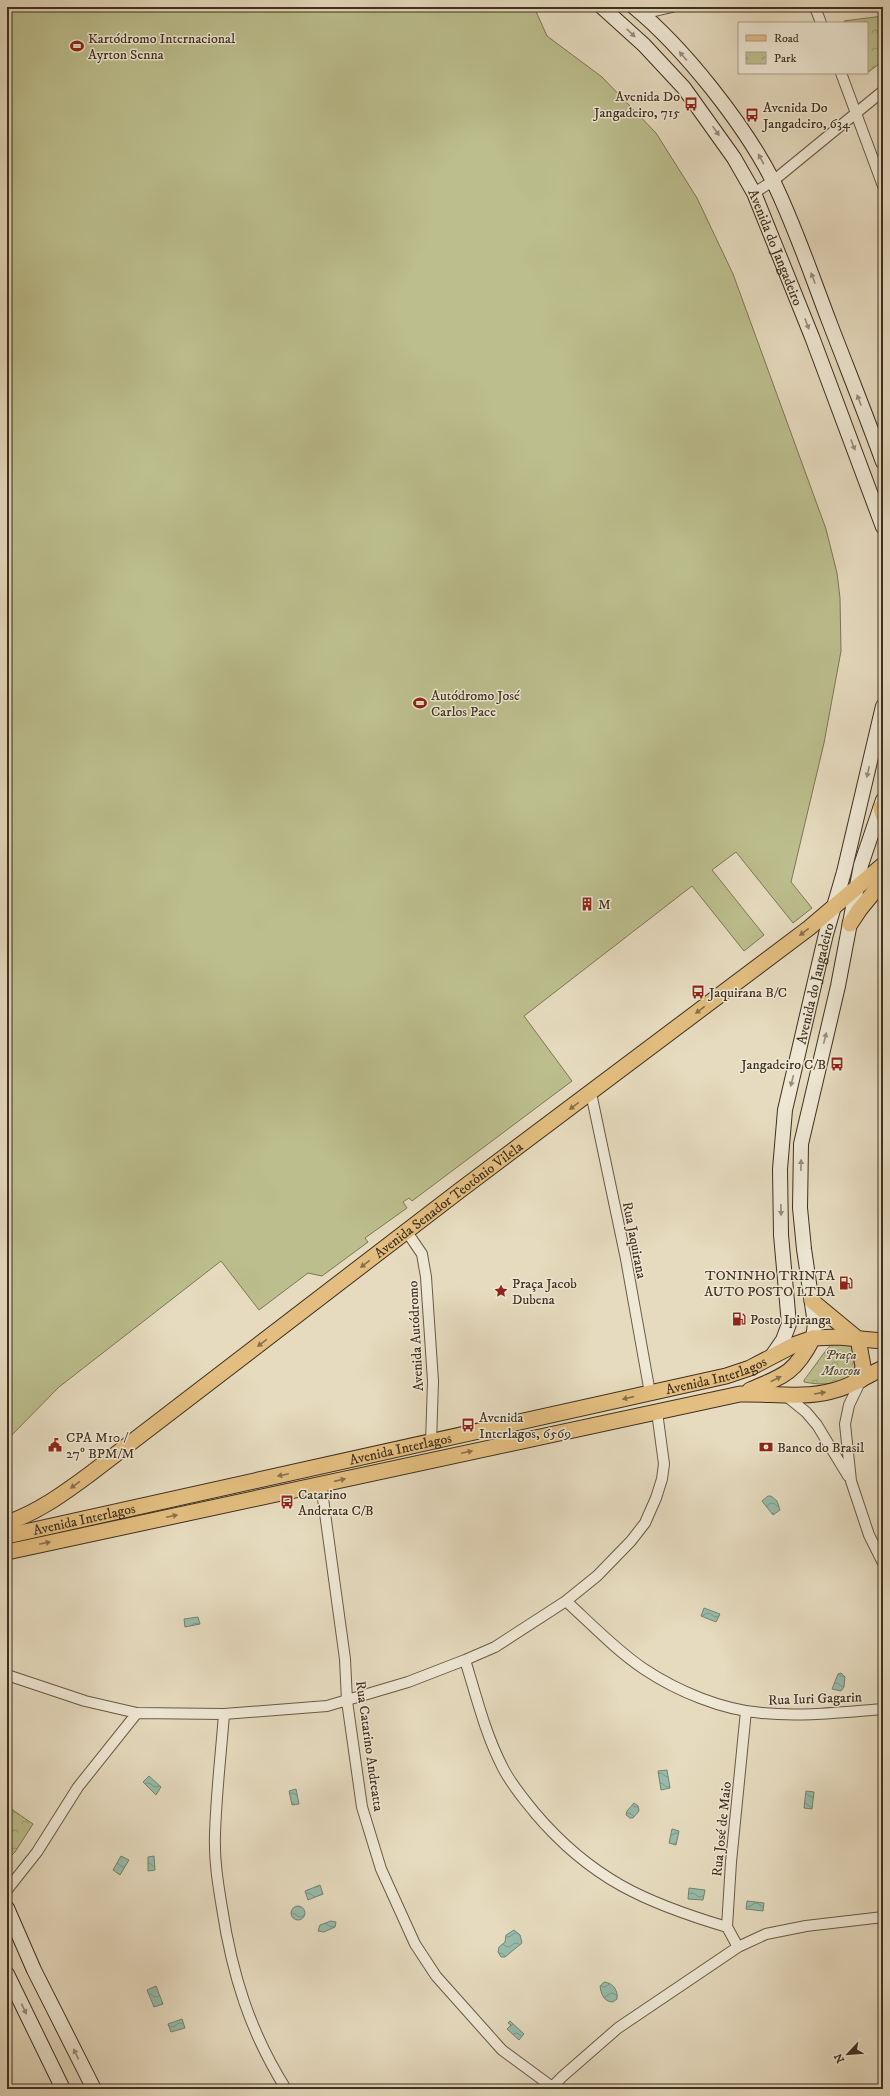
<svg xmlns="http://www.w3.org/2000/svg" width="890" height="2096" font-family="'IM FELL DW Pica',serif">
<defs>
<pattern id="park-crowns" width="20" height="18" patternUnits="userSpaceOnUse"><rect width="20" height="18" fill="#bcbe8d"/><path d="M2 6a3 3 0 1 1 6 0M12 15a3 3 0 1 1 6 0" fill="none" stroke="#9a9b73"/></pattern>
<pattern id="water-waves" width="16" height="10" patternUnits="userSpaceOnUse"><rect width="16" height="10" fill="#97bcab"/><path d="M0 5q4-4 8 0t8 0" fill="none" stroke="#7d998b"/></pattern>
</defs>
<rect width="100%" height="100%" fill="#e6dbbf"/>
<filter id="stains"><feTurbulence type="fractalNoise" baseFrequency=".005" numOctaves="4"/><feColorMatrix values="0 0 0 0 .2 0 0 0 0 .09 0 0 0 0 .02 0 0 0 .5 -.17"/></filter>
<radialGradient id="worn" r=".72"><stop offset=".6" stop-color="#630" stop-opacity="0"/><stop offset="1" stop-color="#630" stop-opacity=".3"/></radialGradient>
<path fill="url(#park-crowns)" stroke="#7e7656" d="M883,16V61L867,73L865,74L867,73V23H845L844,21Z
M832,1344H845L855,1347L857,1373C840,1384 824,1386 804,1382V1380C810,1373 828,1346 832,1344Z
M7,1806L33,1824L15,1852L7,1860Z"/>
<path fill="#bcbe8d" stroke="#7e7656" d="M7,7H534L547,36L602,77L656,133L697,198L733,274L826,529L837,573L840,598L841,651L824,743L791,882L812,908L793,923L736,852L712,870L764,935L744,951L692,886L524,1016L572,1081L412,1201L409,1198L403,1202L407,1208L365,1238L368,1242L322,1276L308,1273L259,1310L221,1261L59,1387L7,1440Z"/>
<path fill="url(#water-waves)" stroke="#748473" d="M768,1496H771L777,1501L780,1510L773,1515L762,1501Z
M704,1608L720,1614L716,1622L701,1616Z
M198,1617L200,1624L185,1627L184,1619Z
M841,1673L845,1677L844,1687L841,1691L832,1689L838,1674Z
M667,1770L670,1788L661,1790L658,1771Z
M149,1776L161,1787L156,1795L143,1782Z
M296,1789L299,1804L292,1805L289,1791Z
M806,1791L814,1792L812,1809L804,1808Z
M634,1803L638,1806L639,1811L633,1818H630L626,1815L627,1811Z
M672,1829L679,1831L676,1845L669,1843Z
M121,1856L129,1860L120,1875L113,1870Z
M154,1856L155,1870L148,1871V1857Z
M320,1885L323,1894L308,1900L305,1891Z
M689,1888L705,1890L703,1900L688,1899Z
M747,1901L764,1903L763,1911L746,1909Z
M291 1913a7 7 0 1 1 14 0a7 7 0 1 1-14 0Z
M331,1921L336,1922L335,1927L324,1932L318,1931L320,1925Z
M514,1930L520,1935L522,1943L505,1957H501L498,1952L499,1947L505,1942L506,1935Z
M604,1982C614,1983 618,1991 617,1999L613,2002C604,2002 601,1994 600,1986Z
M156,1986L163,2004L154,2007L147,1990Z
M182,2019L185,2028L171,2032L168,2024Z
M510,2021L524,2034L519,2040L507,2029L511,2025L508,2023Z"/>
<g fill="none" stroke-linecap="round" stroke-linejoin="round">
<g stroke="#695a47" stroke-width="12">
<path id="street" d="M815,7L821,23
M642,14L672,7
M841,73L883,186
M754,193L773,181L883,91
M591,1093L626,1259L650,1393
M407,1232L422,1254L426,1277L433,1381L431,1443
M861,1380L849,1405L845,1424L851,1481L869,1535L883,1563
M785,1395L806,1412L817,1425L848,1476
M321,1484L345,1659L347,1701L362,1807L381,1869L415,1944L436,1976L502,2050L555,2089
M566,1601C591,1624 616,1650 644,1669C677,1691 722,1710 762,1713C802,1717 843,1712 883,1709
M465,1660C476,1695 485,1733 502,1766C510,1783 523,1798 535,1813C591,1879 646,1903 727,1927
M7,1675L85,1701L137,1713L224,1714L327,1706L408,1682L465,1660L495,1647L566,1601L597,1576L631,1541L645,1523L656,1498L662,1479L664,1464L657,1412
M224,1714C221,1754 216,1795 215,1835C214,1860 218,1884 222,1908C232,1974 250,2032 286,2089
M7,1890L37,1852L78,1787L137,1713
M738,1947L727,1927L731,1862L746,1711
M550,2089L563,2076L618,2028L738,1947L766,1934L806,1926L883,1917"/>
</g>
<g stroke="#3f2f1f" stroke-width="16">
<g id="secondary">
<path id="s1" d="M602,7L644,45L684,88L734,158L754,193L812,337L883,527"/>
<path d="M634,7C684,48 744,124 773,181C795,226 811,274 829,321C847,368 866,415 883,462"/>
<path d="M813,1338L815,1324L804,1249L800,1208L801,1144L838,986L861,865L883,800"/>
<path id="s2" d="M772,1356L783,1340L789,1324L781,1235L780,1169L785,1110L826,934L844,872L883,706"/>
<path d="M7,1908L34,1970L94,2089"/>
<path d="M7,1974L63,2089"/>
</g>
</g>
<g stroke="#3f2f1f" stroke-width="17">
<g id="primary">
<path d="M881,808L883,815"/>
<path d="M850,924L860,909L883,881"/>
<path d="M812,1301L858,1339L863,1366L861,1380"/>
<path d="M750,1390C784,1376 795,1373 813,1338"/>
<path id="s3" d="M7,1523C38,1512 63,1494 90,1474L459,1191L809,928L883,865"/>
<path id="s4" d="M7,1536L726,1376L750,1368L796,1344L813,1338L838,1337L883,1341"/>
<path d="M7,1552L740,1394C770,1393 802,1399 832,1391C851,1387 866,1376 883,1368"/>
</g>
</g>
<use href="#street" stroke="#efe8d5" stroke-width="10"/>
<use href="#secondary" stroke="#efe8d5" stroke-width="14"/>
<use href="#primary" stroke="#e3be80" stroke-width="15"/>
</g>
<defs><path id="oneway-solid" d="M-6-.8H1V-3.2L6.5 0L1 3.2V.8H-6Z"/></defs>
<g fill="#978c7a">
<use href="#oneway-solid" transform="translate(631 33) rotate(43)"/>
<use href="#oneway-solid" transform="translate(683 56) rotate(-131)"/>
<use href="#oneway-solid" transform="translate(716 131) rotate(55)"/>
<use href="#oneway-solid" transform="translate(761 159) rotate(-119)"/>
<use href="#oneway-solid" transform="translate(813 278) rotate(-111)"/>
<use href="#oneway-solid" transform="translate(807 324) rotate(69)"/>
<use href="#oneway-solid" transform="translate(859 400) rotate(-111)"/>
<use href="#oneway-solid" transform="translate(853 445) rotate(69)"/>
<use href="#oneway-solid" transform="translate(868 772) rotate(103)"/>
<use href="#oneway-solid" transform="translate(825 1038) rotate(-76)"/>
<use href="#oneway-solid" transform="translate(792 1081) rotate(104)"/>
<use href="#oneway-solid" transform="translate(801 1165) rotate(-89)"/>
<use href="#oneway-solid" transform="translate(781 1210) rotate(89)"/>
<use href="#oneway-solid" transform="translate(24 2009) rotate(65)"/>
<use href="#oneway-solid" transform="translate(76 2054) rotate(-116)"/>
</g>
<g fill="#896f4b">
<use href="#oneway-solid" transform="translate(804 932) rotate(143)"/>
<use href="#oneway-solid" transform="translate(700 1010) rotate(143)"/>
<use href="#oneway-solid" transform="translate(574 1106) rotate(143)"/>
<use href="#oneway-solid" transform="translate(365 1264) rotate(143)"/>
<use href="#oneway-solid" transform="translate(262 1343) rotate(143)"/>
<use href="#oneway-solid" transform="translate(776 1379) rotate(-27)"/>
<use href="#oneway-solid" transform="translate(820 1393) rotate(-9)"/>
<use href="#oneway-solid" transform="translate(628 1398) rotate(167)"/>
<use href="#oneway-solid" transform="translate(467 1452) rotate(-12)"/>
<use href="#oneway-solid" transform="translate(283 1475) rotate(168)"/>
<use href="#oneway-solid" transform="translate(340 1480) rotate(-13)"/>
<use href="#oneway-solid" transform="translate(75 1485) rotate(144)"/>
<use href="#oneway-solid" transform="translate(172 1516) rotate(-12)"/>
<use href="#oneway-solid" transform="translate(45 1543) rotate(-12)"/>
</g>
<defs>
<g id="stadium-bare" transform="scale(1.08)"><path d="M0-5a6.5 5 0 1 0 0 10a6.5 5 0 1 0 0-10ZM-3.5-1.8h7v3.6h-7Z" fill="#8f2418" stroke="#efe8d5" stroke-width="2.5" paint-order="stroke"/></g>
<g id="bus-bare" transform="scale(1.08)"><path d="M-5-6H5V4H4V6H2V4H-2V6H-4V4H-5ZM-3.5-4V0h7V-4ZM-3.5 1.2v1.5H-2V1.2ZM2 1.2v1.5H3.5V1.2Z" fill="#8f2418" stroke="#efe8d5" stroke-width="2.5" paint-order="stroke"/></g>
<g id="building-bare" transform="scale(1.08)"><path d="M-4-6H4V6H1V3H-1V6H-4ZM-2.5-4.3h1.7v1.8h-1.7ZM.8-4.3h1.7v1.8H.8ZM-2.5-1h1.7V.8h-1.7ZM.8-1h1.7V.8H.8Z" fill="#8f2418" stroke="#efe8d5" stroke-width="2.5" paint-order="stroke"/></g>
<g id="fuel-bare" transform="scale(1.08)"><path d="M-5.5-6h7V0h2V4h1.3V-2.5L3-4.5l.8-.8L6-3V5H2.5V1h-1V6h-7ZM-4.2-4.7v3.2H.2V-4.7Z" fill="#8f2418" stroke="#efe8d5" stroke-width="2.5" paint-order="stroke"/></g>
<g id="sight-bare" transform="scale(1.08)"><path d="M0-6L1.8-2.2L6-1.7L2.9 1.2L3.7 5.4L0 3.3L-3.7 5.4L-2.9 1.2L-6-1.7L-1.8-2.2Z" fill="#8f2418" stroke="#efe8d5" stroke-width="2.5" paint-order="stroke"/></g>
<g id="civic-bare" transform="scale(1.08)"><path d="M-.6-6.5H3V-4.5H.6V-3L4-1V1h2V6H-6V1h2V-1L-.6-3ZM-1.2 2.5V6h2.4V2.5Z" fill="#8f2418" stroke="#efe8d5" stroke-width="2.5" paint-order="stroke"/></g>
<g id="bank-bare" transform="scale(1.08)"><path d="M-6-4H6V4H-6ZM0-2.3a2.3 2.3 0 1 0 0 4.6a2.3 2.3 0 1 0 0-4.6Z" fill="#8f2418" stroke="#efe8d5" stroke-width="2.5" paint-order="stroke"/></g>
</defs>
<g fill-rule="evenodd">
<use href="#stadium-bare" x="77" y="46"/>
<use href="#bus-bare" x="691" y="104"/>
<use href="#bus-bare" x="752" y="115"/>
<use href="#stadium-bare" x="420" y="703"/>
<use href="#building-bare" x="587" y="904"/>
<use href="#bus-bare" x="698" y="992"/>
<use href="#bus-bare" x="837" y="1064"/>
<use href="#fuel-bare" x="846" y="1283"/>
<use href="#sight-bare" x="501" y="1291"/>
<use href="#fuel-bare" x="739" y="1319"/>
<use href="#bus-bare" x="468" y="1425"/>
<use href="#civic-bare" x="55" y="1445"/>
<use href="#bank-bare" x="766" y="1447"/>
<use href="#bus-bare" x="287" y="1502"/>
</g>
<g text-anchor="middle" stroke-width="3" stroke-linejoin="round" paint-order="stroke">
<g font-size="14" fill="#3f2f1f" stroke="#efe8d5" text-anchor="start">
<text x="88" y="43">Kartódromo Internacional<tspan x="88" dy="16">Ayrton Senna</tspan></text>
<text x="680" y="101" text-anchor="end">Avenida Do<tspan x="680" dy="16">Jangadeiro, 715</tspan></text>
<text x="763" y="112">Avenida Do<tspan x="763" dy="16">Jangadeiro, 634</tspan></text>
<text x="431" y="700">Autódromo José<tspan x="431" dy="16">Carlos Pace</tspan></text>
<text x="598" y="909">M</text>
<text x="709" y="997">Jaquirana B/C</text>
<text x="826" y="1069" text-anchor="end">Jangadeiro C/B</text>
<text x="835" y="1280" text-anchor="end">TONINHO TRINTA<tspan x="835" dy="16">AUTO POSTO LTDA</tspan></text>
<text x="512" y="1288">Praça Jacob<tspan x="512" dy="16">Dubena</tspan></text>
<text x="750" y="1324">Posto Ipiranga</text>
<text x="479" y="1422">Avenida<tspan x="479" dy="16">Interlagos, 6569</tspan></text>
<text x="66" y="1442">CPA M10 /<tspan x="66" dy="16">27º BPM/M</tspan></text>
<text x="777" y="1452">Banco do Brasil</text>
<text x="298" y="1499">Catarino<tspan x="298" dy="16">Anderata C/B</tspan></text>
</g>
<g font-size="14" fill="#3f2f1f" stroke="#efe8d5">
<text dy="5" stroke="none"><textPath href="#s1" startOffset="300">Avenida do Jangadeiro</textPath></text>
<text dy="5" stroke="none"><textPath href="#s2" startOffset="381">Avenida do Jangadeiro</textPath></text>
<text dy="5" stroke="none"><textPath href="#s3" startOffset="548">Avenida Senador Teotônio Vilela</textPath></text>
<text transform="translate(635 1240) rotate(79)" y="5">Rua Jaquirana</text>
<text transform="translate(415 1336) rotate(-93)" y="5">Avenida Autódromo</text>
<text dy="5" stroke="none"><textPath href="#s4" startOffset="727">Avenida Interlagos</textPath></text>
<text dy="5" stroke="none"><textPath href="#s4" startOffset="403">Avenida Interlagos</textPath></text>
<text dy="5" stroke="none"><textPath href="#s4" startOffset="79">Avenida Interlagos</textPath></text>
<text transform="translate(815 1698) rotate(-2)" y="5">Rua Iuri Gagarin</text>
<text transform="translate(370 1746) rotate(82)" y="5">Rua Catarino Andreatta</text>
<text transform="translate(721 1829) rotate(-84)" y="5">Rua José de Maio</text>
</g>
<g font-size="14" font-style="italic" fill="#584c35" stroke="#efe8d5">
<text x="841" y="1359">Praça<tspan x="841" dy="16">Moscou</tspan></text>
</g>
</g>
<rect width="890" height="2096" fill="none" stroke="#e6dbbf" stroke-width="24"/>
<rect x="8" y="8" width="874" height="2080" fill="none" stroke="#3f2f1f" stroke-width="2"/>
<rect x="12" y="12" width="866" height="2072" fill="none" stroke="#3f2f1f"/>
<rect x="738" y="22" width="130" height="52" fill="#efe8d5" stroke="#a99e8c"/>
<rect x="746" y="35" width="20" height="6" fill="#e3be80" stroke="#a99e8c"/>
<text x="774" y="42" font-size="12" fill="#3f2f1f">Road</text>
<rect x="746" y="52" width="20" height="12" fill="url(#park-crowns)" stroke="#a99e8c"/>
<text x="774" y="62" font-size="12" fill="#3f2f1f">Park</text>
<g transform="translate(848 2054) rotate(244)" stroke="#efe8d5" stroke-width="3" paint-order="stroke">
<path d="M0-3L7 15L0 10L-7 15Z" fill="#3f2f1f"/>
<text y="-6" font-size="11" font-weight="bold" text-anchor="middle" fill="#3f2f1f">N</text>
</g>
<rect width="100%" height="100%" filter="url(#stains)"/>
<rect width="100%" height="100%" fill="url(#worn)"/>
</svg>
